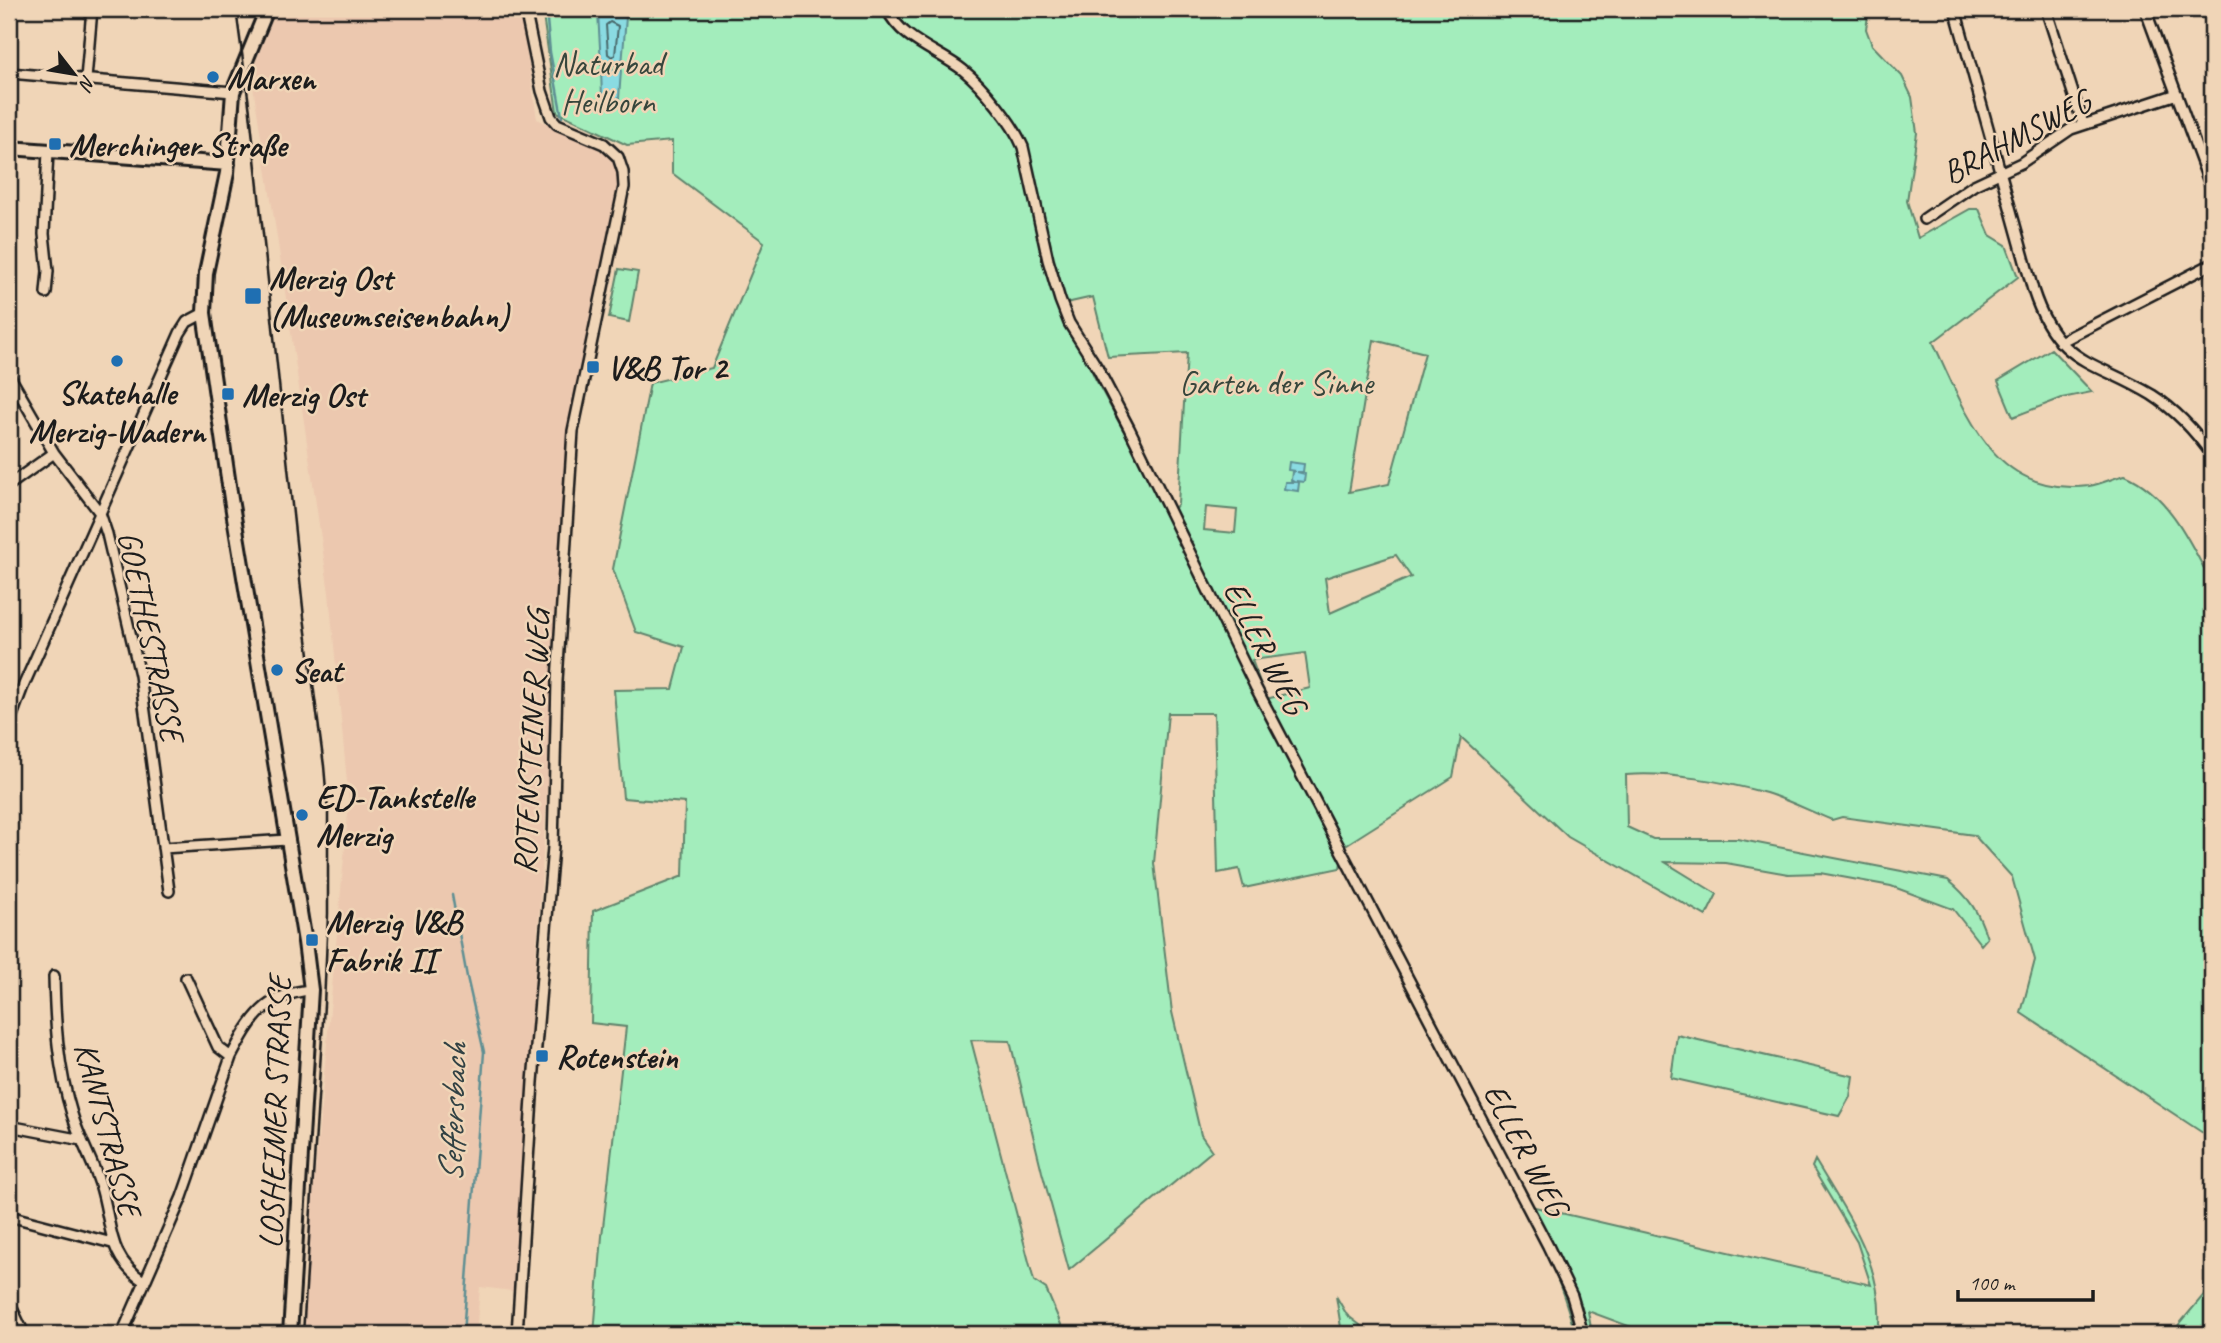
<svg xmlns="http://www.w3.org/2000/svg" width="2221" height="1343" font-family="Caveat,sans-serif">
<rect width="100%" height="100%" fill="#f0d5b7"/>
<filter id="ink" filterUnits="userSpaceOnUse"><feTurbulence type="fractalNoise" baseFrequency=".0143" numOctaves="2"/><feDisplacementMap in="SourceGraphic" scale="14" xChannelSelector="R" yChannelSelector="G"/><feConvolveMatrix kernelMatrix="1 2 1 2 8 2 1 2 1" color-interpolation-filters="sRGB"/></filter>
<g filter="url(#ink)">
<path fill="#ecc8af" d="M276,9H517L522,18L537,119L593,145L614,159L619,180L571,420L553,666L546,811L513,1291L480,1287L476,1334H303L313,1195L349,803L329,593L277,237L251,74Z"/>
<path fill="#a3edbc" stroke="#60846c" stroke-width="2" fill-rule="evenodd" d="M542,9H1869L1866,29L1872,45L1902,76L1912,97L1917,133L1907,201L1918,238L1970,209H1979L1990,235L2006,245L2018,277L1933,342C1966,412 1993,498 2089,486C2101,484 2113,478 2125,475C2169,494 2191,543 2212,584V1139L2021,1013L2035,960L2012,877L1974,835L1842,817L1832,820C1810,811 1788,800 1766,793C1726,782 1666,771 1626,775L1627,827L1653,839H1737L1948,880C1969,897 1979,912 1987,938L1981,945L1953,909L1891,886L1820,873L1788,874L1726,863L1665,862L1717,894L1706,916L1568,837L1461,737L1453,777L1344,846L1340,868L1244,888L1239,869L1218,873L1214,713H1168L1154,863L1172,1012L1201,1135L1212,1151L1069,1270L1042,1172L1010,1041L971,1040L1034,1281L1046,1289L1065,1334H594L602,1236L626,1027L591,1023L593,911L683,876L685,803L623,798L614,690L673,689L684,647L636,632L613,569L650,383L712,368L764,242L672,173V141L627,145L557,112ZM1093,297L1108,357L1187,353L1178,504L1169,515L1095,378L1062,304ZM1374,340L1425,353L1389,484L1349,492ZM1206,507L1237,510L1235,533L1204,530ZM1396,555L1411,577L1330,613L1325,578ZM1305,653L1310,688L1266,699L1252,660Z
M619,269L638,272L629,322L609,318Z
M2051,349L2092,392L2062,398L2013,417L1998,381Z
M1677,1035L1853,1076L1850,1097L1839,1116L1671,1078Z
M1815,1160C1847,1214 1887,1269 1878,1334H1650L1588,1311L1592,1334H1575C1563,1288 1546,1246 1522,1204L1871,1285L1857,1242L1812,1167Z
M2212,1285V1334H2171Z
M1336,1296L1347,1315L1364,1328L1366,1334H1342Z"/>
<path fill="#8adbe2" stroke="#5e8f93" stroke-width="2" d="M598,13L626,17L622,65L601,64Z
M601,69L621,70L619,99L602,97Z
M1289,462L1304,464L1303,472H1297L1305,474L1304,482L1296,481L1299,483L1298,491L1284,489L1285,482H1294L1291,480L1292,472L1295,471L1288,470Z"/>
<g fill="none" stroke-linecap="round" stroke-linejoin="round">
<path stroke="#48686b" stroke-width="2" d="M610,22L618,26L615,55L612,57L608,54L606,25Z"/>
<path stroke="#5e8f93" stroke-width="2.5" d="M546,9L550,52L562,117
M452,895L467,977L484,1052L463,1334"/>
<g stroke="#1c1c1c" stroke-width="14">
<path id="street" d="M887,9C901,40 937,50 963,70C983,86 1013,123 1023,147L1048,260L1060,300L1069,323L1098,369L1129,428L1256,688L1548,1246L1572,1296L1583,1334
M1955,9L2033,290C2057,365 2094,360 2152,395C2177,411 2196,432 2212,455
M2046,9L2083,124
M2145,9L2212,190
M9,73L233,92
M86,79L92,9
M1924,219L1974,185L2021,163L2071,129L2177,94
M46,293L48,271L44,234L48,151
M2060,342L2212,264
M9,375L54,453L100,513L107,534L140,675L169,891
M9,485L54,453
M9,724L22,689L180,333L187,322L204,313
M163,848L287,840
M54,976C55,1023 58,1069 72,1114C79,1138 92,1160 100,1184C113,1223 105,1256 145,1282
M186,978L218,1047L231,1057
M9,1126L82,1140
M9,1216L112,1243
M9,1302L24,1334
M122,1334L182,1197L231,1057C251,1019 265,994 311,990
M517,1334L533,1082L553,847L557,681L573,431L624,187L623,172L618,157L604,144L557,124L551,117L542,91L525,9"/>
</g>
<g stroke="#1c1c1c" stroke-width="18">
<path id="secondary" d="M267,9L233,92L227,173L206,273L204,313L231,499L305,942L311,990L290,1334
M9,148L228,164"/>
</g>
<use href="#street" stroke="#f0d5b7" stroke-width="9"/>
<use href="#secondary" stroke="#f0d5b7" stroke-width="12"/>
<path stroke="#1c1c1c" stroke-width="2.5" d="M236,9L250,112L304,617L324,766L328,813V914L324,1005L303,1334"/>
</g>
</g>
<g fill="#1f6fb2" stroke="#f0d5b7" stroke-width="2.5">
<circle cx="213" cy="77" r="7"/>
<rect x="48" y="137" width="14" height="14" rx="3.5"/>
<rect x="244" y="287" width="18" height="18" rx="3.5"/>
<circle cx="117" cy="361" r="7"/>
<rect x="586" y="360" width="14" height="14" rx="3.5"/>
<rect x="221" y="387" width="14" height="14" rx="3.5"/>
<circle cx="277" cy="670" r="7"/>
<circle cx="302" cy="815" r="7"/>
<rect x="305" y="933" width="14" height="14" rx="3.5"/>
<rect x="535" y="1049" width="14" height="14" rx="3.5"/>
</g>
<g text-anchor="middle" stroke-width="5" stroke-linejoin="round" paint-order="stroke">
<g font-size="33" fill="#37463c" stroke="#f0d5b7">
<text x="608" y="75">Naturbad<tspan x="608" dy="38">Heilborn</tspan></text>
<text x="1276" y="394">Garten der Sinne</text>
</g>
<g font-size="33" font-weight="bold" fill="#1c1c1c" stroke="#f0d5b7" text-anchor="start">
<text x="227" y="89">Marxen</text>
<text x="69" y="156">Merchinger Straße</text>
<text x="269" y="289">Merzig Ost<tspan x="269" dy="38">(Museumseisenbahn)</tspan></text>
<text x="607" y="379">V&amp;B Tor 2</text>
<text x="117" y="404" text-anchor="middle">Skatehalle<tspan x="117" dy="38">Merzig-Wadern</tspan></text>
<text x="242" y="406">Merzig Ost</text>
<text x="291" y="682">Seat</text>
<text x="316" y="808">ED-Tankstelle<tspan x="316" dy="38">Merzig</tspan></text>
<text x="326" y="933">Merzig V&amp;B<tspan x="326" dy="38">Fabrik II</tspan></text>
<text x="556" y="1068">Rotenstein</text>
</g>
<g font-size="33" fill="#1c1c1c" stroke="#f0d5b7">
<text transform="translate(2016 136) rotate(-28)" y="12">BRAHMSWEG</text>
<text transform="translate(152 636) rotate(78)" y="12">GOETHESTRASSE</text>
<text transform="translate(1266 647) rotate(63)" y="12">ELLER WEG</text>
<text transform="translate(530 742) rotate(-87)" y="12">ROTENSTEINER WEG</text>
<text transform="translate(274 1112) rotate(-88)" y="12">LOSHEIMER STRASSE</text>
<text transform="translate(109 1129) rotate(75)" y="12">KANTSTRASSE</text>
<text transform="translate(1527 1149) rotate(62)" y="12">ELLER WEG</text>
</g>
<g font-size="35" font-style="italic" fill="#324244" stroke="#f0d5b7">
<text transform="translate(452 1113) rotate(-88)" y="12">Seffersbach</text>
</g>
</g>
<rect width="2221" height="1343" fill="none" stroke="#f0d5b7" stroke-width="35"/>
<rect x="18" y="18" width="2186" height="1308" fill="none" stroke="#1c1c1c" stroke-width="2.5" filter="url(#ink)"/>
<g transform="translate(74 74) rotate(121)" stroke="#f0d5b7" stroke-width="5" paint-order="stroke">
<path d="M0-5L12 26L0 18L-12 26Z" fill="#1c1c1c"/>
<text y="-10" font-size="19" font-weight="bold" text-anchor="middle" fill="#1c1c1c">N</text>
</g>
<path d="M1958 1290v10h135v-10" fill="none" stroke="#1c1c1c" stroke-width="3.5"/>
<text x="1969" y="1290" font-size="21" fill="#1c1c1c" stroke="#f0d5b7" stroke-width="5" paint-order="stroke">100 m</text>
</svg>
